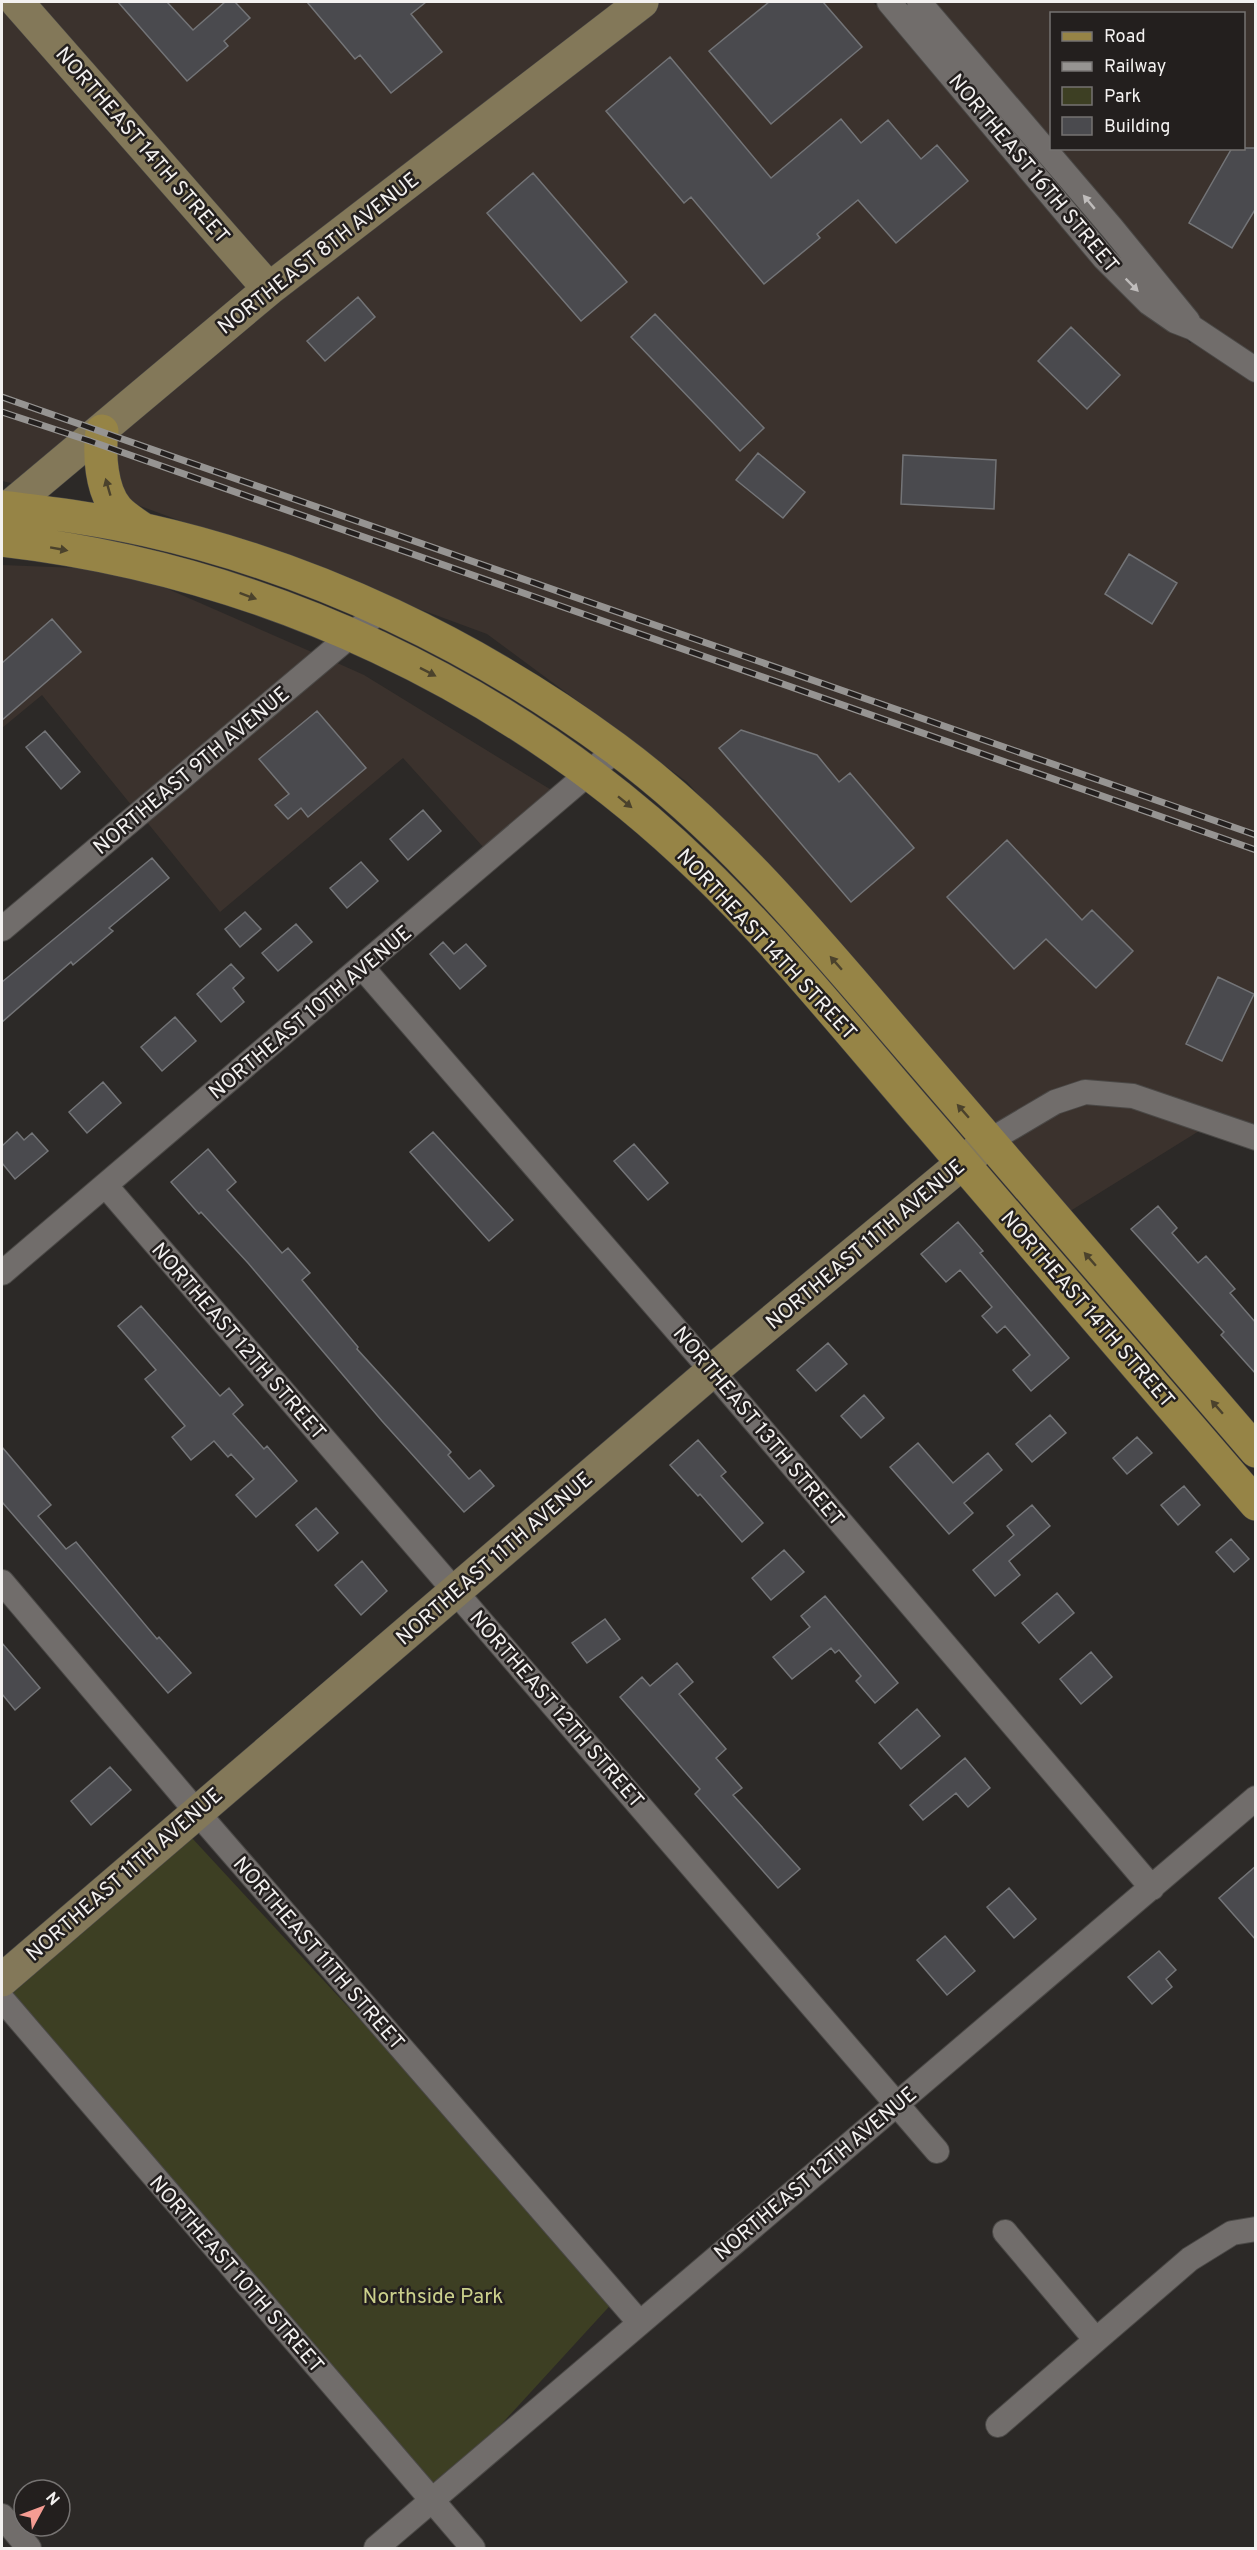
<svg xmlns="http://www.w3.org/2000/svg" width="1257" height="2550" font-family="Overpass,sans-serif">
<rect width="100%" height="100%" fill="#2c2927"/>
<path fill="#3b322d" d="M2,2L253,289L20,485L2,481Z
M32,2H625L271,274Z
M658,2H873L920,56L1190,343L1192,342L1255,384V1124L1138,1085L993,1127L687,782L487,634L124,500L112,435L275,297Z
M935,2H1255V356L1201,319L1172,281L1060,149L1244,148V14H1052L1051,138Z
M2,565L104,569L136,575L314,653L132,806L42,695L2,728Z
M335,662L364,675L553,791L485,849L403,758L220,912L146,821Z
M1085,1103L1129,1106L1199,1131L1067,1213L1006,1143L1059,1112Z"/>
<path fill="#3d3f23" d="M180,1825L617,2298L431,2501L2,1999Z"/>
<path fill="#4a4a4e" stroke="#737477" stroke-width="1.5" d="M118,2H167L193,30L225,2H235L250,18L224,41L228,46L187,81Z
M307,2H426L411,14L442,52L391,93L360,55L355,59Z
M769,2H823L862,47L771,124L709,51Z
M670,57L771,178L841,119L861,143L888,120L921,159L937,145L968,181L896,243L858,200L817,234L820,238L764,284L691,197L684,203L606,111Z
M1232,148H1256V208L1232,248L1189,223Z
M533,173L627,282L581,321L487,213Z
M358,297L375,317L325,361L307,341Z
M655,314L764,428L740,451L631,337Z
M1071,327L1120,375L1087,409L1038,361Z
M758,453L805,492L783,518L736,480Z
M903,455L996,460L994,509L901,504Z
M1129,554L1177,583L1152,624L1105,594Z
M52,619L81,652L2,720V663Z
M317,711L366,768L308,817L301,808L288,819L275,805L289,794L259,759Z
M741,730L817,755L839,782L850,773L914,848L851,902L719,748Z
M45,731L80,772L61,789L26,747Z
M423,810L441,831L408,860L390,839Z
M1007,840L1082,920L1092,910L1133,951L1096,988L1046,939L1014,969L947,897Z
M152,858L169,878L109,928L113,931L73,965L71,962L2,1022V982Z
M361,862L378,881L347,908L330,888Z
M245,912L261,929L240,947L225,929Z
M296,924L312,942L278,971L262,953Z
M443,942L454,954L466,944L486,966L460,989L430,954Z
M231,964L244,978L233,988L244,1002L221,1022L197,994Z
M1218,977L1254,994L1222,1061L1186,1044Z
M175,1017L196,1041L162,1071L141,1047Z
M103,1082L121,1103L87,1133L69,1112Z
M17,1132L24,1140L32,1133L48,1151L15,1179L2,1163V1146Z
M433,1132L513,1220L489,1241L410,1152Z
M634,1144L668,1183L648,1200L614,1161Z
M208,1149L236,1182L227,1190L282,1253L288,1248L310,1273L302,1280L358,1347L357,1349L451,1452L448,1455L469,1479L480,1470L494,1486L464,1512L382,1421L248,1263L201,1212L199,1214L171,1182Z
M1158,1206L1177,1228L1172,1233L1198,1263L1206,1256L1235,1289L1230,1293L1256,1323V1374L1221,1335L1224,1332L1131,1229Z
M958,1222L983,1251L980,1253L1069,1358L1031,1391L1013,1370L1030,1355L1005,1326L997,1333L982,1316L992,1307L960,1270L946,1282L921,1254Z
M141,1306L220,1396L229,1388L243,1405L233,1414L264,1449L267,1446L297,1481L256,1517L236,1495L254,1479L231,1454L228,1457L214,1441L191,1460L172,1437L185,1426L145,1379L156,1370L118,1326Z
M828,1343L847,1364L816,1391L797,1370Z
M864,1395L884,1418L861,1438L841,1416Z
M1050,1415L1066,1433L1032,1462L1016,1444Z
M1137,1437L1152,1453L1127,1474L1113,1458Z
M698,1440L726,1472L721,1476L763,1523L742,1542L700,1494L698,1496L670,1465Z
M918,1443L953,1483L988,1453L1002,1470L964,1503L973,1513L949,1534L890,1467Z
M2,1447L51,1505L38,1516L66,1549L76,1542L157,1639L159,1637L191,1673L168,1693L2,1502Z
M1184,1486L1200,1505L1178,1525L1161,1505Z
M1032,1505L1050,1526L1009,1561L1020,1575L995,1596L973,1570L1014,1535L1007,1526Z
M316,1508L338,1533L318,1551L296,1525Z
M1231,1539L1249,1559L1234,1572L1216,1552Z
M784,1550L804,1572L771,1600L752,1578Z
M362,1561L387,1591L361,1615L335,1585Z
M1057,1593L1074,1613L1039,1643L1022,1623Z
M825,1596L898,1683L875,1703L856,1681L861,1676L839,1650L835,1653L831,1648L792,1679L773,1657L810,1627L801,1616Z
M605,1619L620,1639L587,1663L572,1643Z
M2,1643L40,1688L15,1710L2,1694Z
M1091,1652L1112,1677L1081,1704L1060,1679Z
M677,1663L693,1682L679,1694L726,1749L716,1758L742,1788L733,1795L800,1869L778,1888L695,1794L700,1789L620,1697L642,1677L650,1686Z
M917,1709L940,1736L901,1769L879,1743Z
M965,1758L990,1788L968,1807L956,1793L923,1820L910,1805Z
M110,1767L131,1790L91,1825L71,1801Z
M1256,1866V1940L1219,1898Z
M1009,1888L1036,1919L1014,1938L987,1907Z
M945,1936L975,1971L947,1995L917,1960Z
M1159,1951L1176,1970L1166,1979L1172,1987L1152,2004L1128,1977Z"/>
<g fill="none" stroke-linecap="round" stroke-linejoin="round">
<g stroke="#4a4846" stroke-width="26">
<path id="street" d="M889,2L1104,258L1149,303L1175,321L1193,328L1256,370
M919,2L1112,228L1188,321
M2,929L381,610
M362,967L712,1371L1152,1888
M989,1141L1055,1102L1085,1092L1133,1096L1256,1138
M106,1186L937,2151
M2,1273L617,749
M2,1582L196,1811L639,2322
M2,1999L473,2548
M1096,2340L1190,2259L1232,2233L1256,2229
M998,2425L1096,2340L1005,2232
M2,2516L29,2548
M376,2548L1256,1798"/>
</g>
<g stroke="#4a4846" stroke-width="34">
<path id="secondary" d="M17,2L269,289
M2,513L269,289L642,2
M2,1980L712,1371L989,1141"/>
</g>
<g stroke="#4a4846" stroke-width="34">
<path id="primary" d="M102,431C99,454 101,490 117,509C124,517 134,523 143,529
M2,507C49,513 99,519 146,530C315,568 477,646 615,748C729,832 819,943 911,1050C1026,1183 1140,1317 1256,1451
M2,540C262,570 512,686 701,869C783,948 855,1039 930,1125C1038,1251 1147,1378 1256,1504"/>
</g>
<use href="#street" stroke="#716d6b" stroke-width="24"/>
<use href="#secondary" stroke="#837859" stroke-width="33"/>
<use href="#primary" stroke="#968446" stroke-width="33"/>
<g stroke="#969492" stroke-width="7">
<path id="rail" d="M2,397L1256,835
M2,412L90,441L1256,850"/>
</g>
<use href="#rail" stroke="#231f1e" stroke-width="4.5" stroke-dasharray="14" stroke-linecap="butt"/>
</g>
<defs><path id="oneway-solid" d="M-6-.8H1V-3.2L6.5 0L1 3.2V.8H-6Z" transform="scale(1.5)"/></defs>
<g fill="#bfbcbb">
<use href="#oneway-solid" transform="translate(1089 202) rotate(-130)"/>
<use href="#oneway-solid" transform="translate(1132 285) rotate(45)"/>
</g>
<g fill="#4b422c">
<use href="#oneway-solid" transform="translate(108 487) rotate(-106)"/>
<use href="#oneway-solid" transform="translate(59 549) rotate(10)"/>
<use href="#oneway-solid" transform="translate(248 596) rotate(20)"/>
<use href="#oneway-solid" transform="translate(428 672) rotate(27)"/>
<use href="#oneway-solid" transform="translate(625 802) rotate(39)"/>
<use href="#oneway-solid" transform="translate(836 963) rotate(-131)"/>
<use href="#oneway-solid" transform="translate(963 1111) rotate(-131)"/>
<use href="#oneway-solid" transform="translate(1090 1259) rotate(-131)"/>
<use href="#oneway-solid" transform="translate(1217 1407) rotate(-131)"/>
</g>
<g text-anchor="middle" stroke-width="5" stroke-linejoin="round" paint-order="stroke">
<g font-size="21" fill="#f3f1f0" stroke="#231f1e">
<text transform="translate(143 145) rotate(49)" y="7">NORTHEAST 14TH STREET</text>
<text transform="translate(1034 173) rotate(50)" y="7">NORTHEAST 16TH STREET</text>
<text transform="translate(318 253) rotate(-38)" y="7">NORTHEAST 8TH AVENUE</text>
<text transform="translate(191 770) rotate(-40)" y="7">NORTHEAST 9TH AVENUE</text>
<text transform="translate(767 944) rotate(47)" y="7">NORTHEAST 14TH STREET</text>
<text transform="translate(310 1012) rotate(-40)" y="7">NORTHEAST 10TH AVENUE</text>
<text transform="translate(865 1244) rotate(-40)" y="7">NORTHEAST 11TH AVENUE</text>
<text transform="translate(1088 1309) rotate(49)" y="7">NORTHEAST 14TH STREET</text>
<text transform="translate(239 1341) rotate(49)" y="7">NORTHEAST 12TH STREET</text>
<text transform="translate(759 1426) rotate(50)" y="7">NORTHEAST 13TH STREET</text>
<text transform="translate(494 1558) rotate(-41)" y="7">NORTHEAST 11TH AVENUE</text>
<text transform="translate(557 1709) rotate(49)" y="7">NORTHEAST 12TH STREET</text>
<text transform="translate(124 1874) rotate(-41)" y="7">NORTHEAST 11TH AVENUE</text>
<text transform="translate(319 1953) rotate(49)" y="7">NORTHEAST 11TH STREET</text>
<text transform="translate(815 2173) rotate(-40)" y="7">NORTHEAST 12TH AVENUE</text>
<text transform="translate(237 2274) rotate(49)" y="7">NORTHEAST 10TH STREET</text>
</g>
<g font-size="21" fill="#cbd08c" stroke="#231f1e">
<text x="433" y="2303">Northside Park</text>
</g>
</g>
<rect width="1257" height="2550" fill="none" stroke="#f3f1f0" stroke-width="6"/>
<rect x="1050" y="12" width="195" height="138" fill="#231f1e" stroke="#767372" stroke-width="1.5"/>
<rect x="1062" y="32" width="30" height="9" fill="#968446" stroke="#767372" stroke-width="1.5"/>
<text x="1104" y="42" font-size="18" fill="#f3f1f0">Road</text>
<rect x="1062" y="62" width="30" height="9" fill="#969492" stroke="#767372" stroke-width="1.5"/>
<text x="1104" y="72" font-size="18" fill="#f3f1f0">Railway</text>
<rect x="1062" y="87" width="30" height="18" fill="#3d3f23" stroke="#767372" stroke-width="1.5"/>
<text x="1104" y="102" font-size="18" fill="#f3f1f0">Park</text>
<rect x="1062" y="117" width="30" height="18" fill="#4a4a4e" stroke="#767372" stroke-width="1.5"/>
<text x="1104" y="132" font-size="18" fill="#f3f1f0">Building</text>
<g transform="translate(42 2508) rotate(49)"><circle r="28" fill="#231f1e" stroke="#767372" stroke-width="1.5"/>
<path d="M0-4.5L10 22L0 15L-10 22Z" fill="#f59c93"/>
<text y="-9" font-size="16" font-weight="bold" text-anchor="middle" fill="#f3f1f0">N</text>
</g>
</svg>
